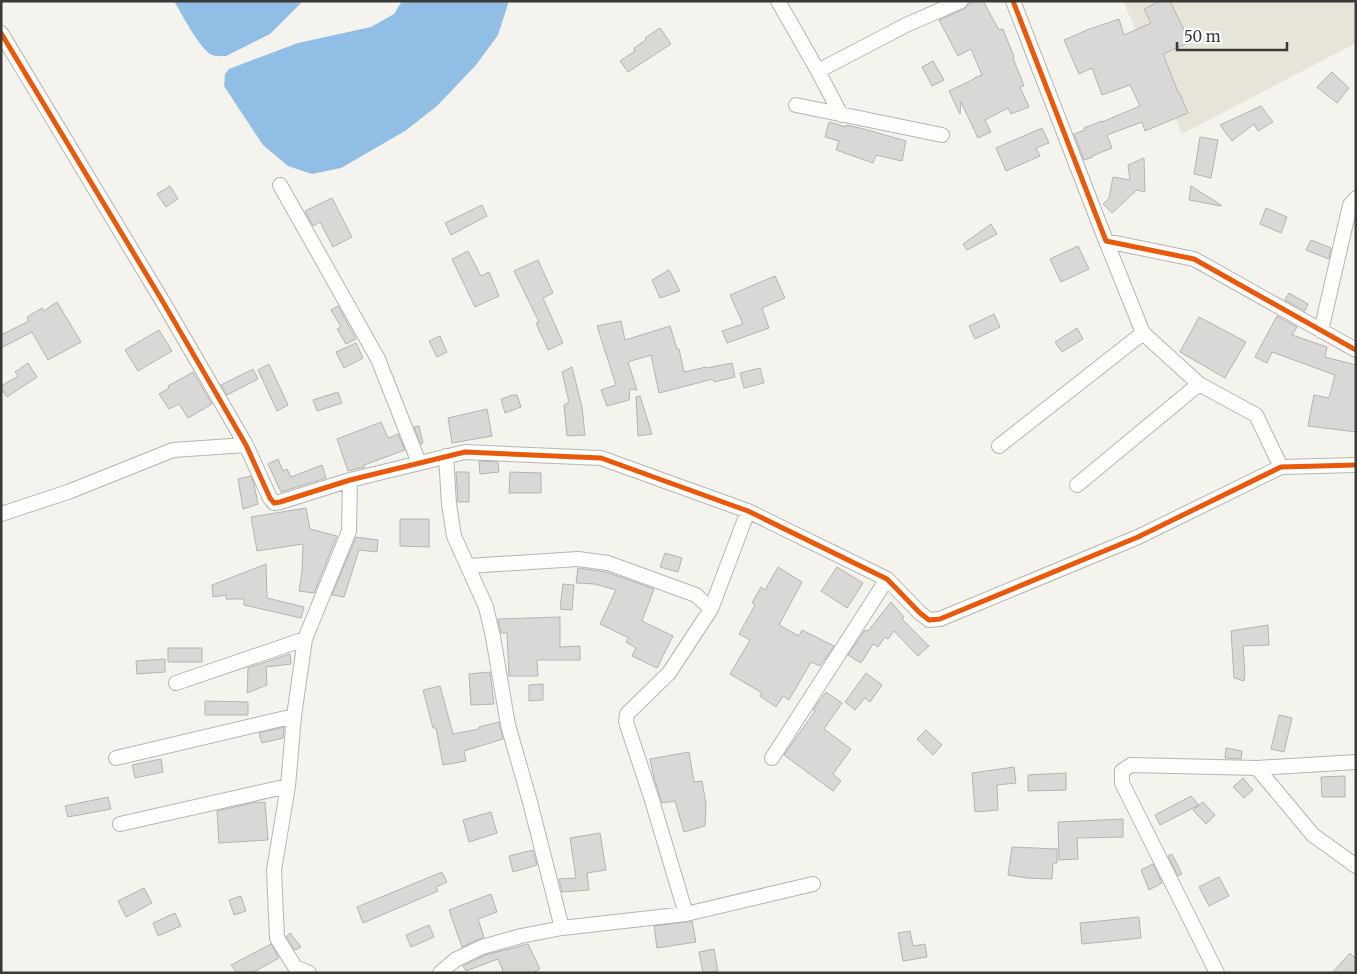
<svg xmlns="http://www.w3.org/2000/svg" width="1357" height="974" font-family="Merriweather,serif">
<rect width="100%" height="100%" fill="#f4f3ee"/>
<path fill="#e7e5da" d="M1123,1H1356V43L1182,134Z"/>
<path fill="#90bee4" d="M174,1H303L270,34L226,56C220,56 215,57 210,54C197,44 183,16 174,1Z
M402,1H508V4L498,35L476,65L437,106L405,131L341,168L312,174L288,166L263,145L224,86L225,74L229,69L298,43L371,27L394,14Z"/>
<path fill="#dad8d6" stroke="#b5b3b0" d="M974,1H983L999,30L1003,29L1014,57L1013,58L1024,86L1020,87L1029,107L1011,114L1008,108L985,120L991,132L978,138L961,102L960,114L949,91L974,79V78L982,75L971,49L958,56L939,20L964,9L969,4Z
M1160,1H1170L1190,42L1163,54L1178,92H1179L1188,113L1145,131L1142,122L1107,135L1112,148L1092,156L1093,157L1084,160L1074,134L1085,130L1084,128L1102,121V122L1140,106L1130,85L1102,95L1092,68L1079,74L1064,40L1087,30L1119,19L1124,35L1151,23L1144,9Z
M660,28L671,44L628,72L620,61L635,51L634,48L646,40L645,38Z
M933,61L944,80L932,86L922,67Z
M1332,72L1349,88L1337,103L1317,87Z
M1261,106L1273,122L1258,131L1254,124L1232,141L1220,125Z
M829,122L846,127V125L864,129L906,141L902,161L876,155L873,163L836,150L839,141L825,137Z
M1042,128L1049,143L1036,148L1040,156L1006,171L996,148Z
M1200,137L1218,140L1211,178L1194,174Z
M1144,158L1145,192L1137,190L1112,213L1103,204L1109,198L1113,177L1130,180L1128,165Z
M170,186L178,199L166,207L157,194Z
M1191,186L1221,205V206L1189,200Z
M332,198L352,237L333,247L320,222L313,226L305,211Z
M482,205L487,216L451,235L445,223Z
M1266,208L1287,217L1281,233L1260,224Z
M991,224L997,234L967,250L963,244Z
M1311,240L1331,248L1329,259L1306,250Z
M1078,246L1089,269L1061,282L1050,259Z
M468,251L481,276L489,272L499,296L475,307L452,259Z
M538,260L553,293L543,298L563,343L548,350L536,323L539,322L514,271Z
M669,270L680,291L660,298L652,280Z
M775,276L785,298L762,308L769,328L727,343L722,331L743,324L730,295Z
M1289,293L1308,304L1305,311L1285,300Z
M57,302L81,342L48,360L32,332L1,348V335L29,321L27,317L42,308L44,311Z
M338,306L356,339L346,344L337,329L341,327L331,310Z
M994,314L1000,327L975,339L969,326Z
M1277,316L1297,327L1292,335L1327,347L1325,357L1356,365V432L1308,426L1314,395L1329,398L1335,375L1272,352L1267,363L1255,357Z
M1199,317L1246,342L1225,378L1180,352Z
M621,321L625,340L670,326L677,349H679L684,372L706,367L707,368L732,363L735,377L714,382L713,379L659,393L651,355L628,362L637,390L630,389L629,400L607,406L601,390L616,385L597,326Z
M1077,328L1083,339L1062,352L1055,342Z
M159,330L172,351L138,371L125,350Z
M440,336L447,352L437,357L429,341Z
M356,343L363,358L344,368L336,352Z
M28,363L37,377L7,397L1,389V386L18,376L15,372Z
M269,364L288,405L277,411L258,370Z
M572,367L582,407L585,435L567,436L564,405L569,402L562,372Z
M760,368L764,383L744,388L740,373Z
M253,369L258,379L227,395L221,385Z
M193,372L212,404L188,418L179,404L169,409L159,394L169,388L168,386Z
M338,392L342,403L317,411L313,400Z
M512,395H517L521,407L505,413L501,399Z
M640,396L652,434L638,436L636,397Z
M487,409L492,436L452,443L448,418Z
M381,422L388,438L398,434L405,450L364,465L365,467L348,471L337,439Z
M419,426L423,443L421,444L414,427Z
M278,459L283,471L287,469L291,477L322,465L326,478L281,492L268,464Z
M479,461L498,462L499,472L480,474Z
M456,472H469V502H458Z
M510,472L541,473V493H509Z
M251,476L254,484L258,504L243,509L238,479Z
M306,508L310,529L337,536L314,593L299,591L302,572L303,544L257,551L251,517Z
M400,519H429V547L400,546Z
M356,537L378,540L377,552L359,550L344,597L332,595Z
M665,553L682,558L678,572L660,567Z
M266,564L267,598L304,607L301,618L244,605V599H226V595L213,597L212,585Z
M778,567L802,582L779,625L799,636L802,630L834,646L820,666L811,662L789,700L783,696L776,707L760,696L762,693L730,674L750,640L739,634L755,605L752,603L761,587L765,590Z
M837,567L863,583L847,608L821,591Z
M578,568L606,572L654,589L642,621L673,636L657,668L632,656L636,648L626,642L629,638L600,624L616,590L595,584L576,583Z
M563,584L574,585L572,610L560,609Z
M891,602L904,617L902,619L929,646L918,656L894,631L888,639L885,637L878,647L873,644L861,663L848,655L865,630L868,631Z
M560,617V647L580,646V660H537L538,676H509L507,633H501L498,619Z
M1268,625L1269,645L1243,646L1245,674L1244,681L1234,678L1231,631Z
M168,648H202V662H168Z
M290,654L291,664L266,667L267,685L247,693L248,668Z
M165,659V672L137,674L136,661Z
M490,672L494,704L471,705L469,674Z
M866,673L882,685L870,702L865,698L855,710L845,702Z
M543,684V700L529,701V685Z
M440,686L453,734L479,729V727L499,722L503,739L464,751L466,761L443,765L436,728H433L423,690Z
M826,692L842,703L824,729L851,749L833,774L841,781L833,791L784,755L815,711L813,710Z
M205,701L248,702V715H205Z
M1279,715L1292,718L1284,752L1271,749Z
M284,727L283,738L262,743L259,733Z
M926,730L942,745L933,755L917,739Z
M1226,748L1242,751L1241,759L1225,758Z
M689,752L694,782L702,781L706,804L705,826L684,832L675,801L662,803L654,778L650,759Z
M161,759L163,772L135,778L132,765Z
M1014,767L1016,783L997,785L998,810L975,812L972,773Z
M1066,773V790L1028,791V775Z
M1345,776V797H1322L1321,777Z
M1243,778L1253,790L1244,798L1233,787Z
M1191,796L1199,805L1160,825L1155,815Z
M108,797L111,809L68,817L65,806Z
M265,802L268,840L219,843L217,811L252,803Z
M1203,802L1215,815L1206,824L1193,810Z
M491,812L497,833L469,842L463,820Z
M1123,819V837L1077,838L1078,859L1059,860L1058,822Z
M600,833L606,870L587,873L589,890L562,892L559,879L576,878L570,838Z
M1012,847L1057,849V863H1053L1052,879L1027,878L1008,875Z
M533,850L537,865L513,872L509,856Z
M1172,854L1182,874L1178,876L1168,856Z
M1153,864L1162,883L1149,890L1141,870Z
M442,872L447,882L436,887L438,891L363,923L357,907Z
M1219,877L1229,896L1209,906L1199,887Z
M144,888L152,903L126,917L118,901Z
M491,894L497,912L478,919L484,937L462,947L449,910Z
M241,896L246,911L234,915L229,900Z
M175,913L181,926L158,936L153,923Z
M1139,917L1141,938L1082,944L1080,923Z
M692,921L696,942L657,948L654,926Z
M429,925L434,937L411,947L406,935Z
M910,931L913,946L925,944L927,957L903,961L898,933Z
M290,933L301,947L295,950L286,937Z
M271,944L279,958L252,973H237L231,965Z
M528,944L540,969L532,973H504L498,959L466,971L463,966L485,955Z
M714,949L718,971L703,973L699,952Z
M1350,953L1356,959V973H1332Z"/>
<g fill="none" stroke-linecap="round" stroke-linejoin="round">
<g stroke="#b5b5b2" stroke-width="16">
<path id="street" d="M778,1L818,71L841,115
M1013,1L1106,241L1194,259L1356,350
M1,33L163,302L246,445L270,498L274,503L280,502L350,480L465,452L601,458L748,511L887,579L920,613L929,620L940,619L1138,537L1281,467L1356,465
M818,71L906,25L961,1
M796,105L942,135
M280,185L378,359L419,463
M1106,241L1143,333L1199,384L1256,415L1281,467
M1321,331L1350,205L1356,198
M999,446L1143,333
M446,456L449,504L454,536L486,607L493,637L508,725L530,802L562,928
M1077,485L1199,384
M1,514L68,492L173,450L246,445
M468,566L578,559L608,563L696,595L711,609
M176,683L305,639
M116,758L294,716
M772,758L887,579
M1257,768L1313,835L1356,866
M120,824L288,786
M686,914L651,797L626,722L627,714L669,673L711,609L748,511
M309,973L295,967L277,938L274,870L288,786L294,716L305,639L349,531L350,480
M440,973L455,960L482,947L521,936L562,928L686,914L813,884
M1217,973L1122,783V771L1131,765L1257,768L1356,762"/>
</g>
<use href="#street" stroke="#fdfdfc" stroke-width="14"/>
<g stroke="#fff" stroke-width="8">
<path id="cycleway" d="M1013,1L1106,241L1194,259L1356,350
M1,33L163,302L246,445L270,498L274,503L280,502L350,480L465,452L601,458L748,511L887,579L920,613L929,620L940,619L1138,537L1281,467L1356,465"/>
</g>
<use href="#cycleway" stroke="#e8590c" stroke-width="5"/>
</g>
<rect width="1357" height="974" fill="none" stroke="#3a3936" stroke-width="5"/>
<path d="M1177 42v8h110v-8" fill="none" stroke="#3a3936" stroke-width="2.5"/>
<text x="1184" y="42" font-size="15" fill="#3a3936" stroke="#ffffff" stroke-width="4" paint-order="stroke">50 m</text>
</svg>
